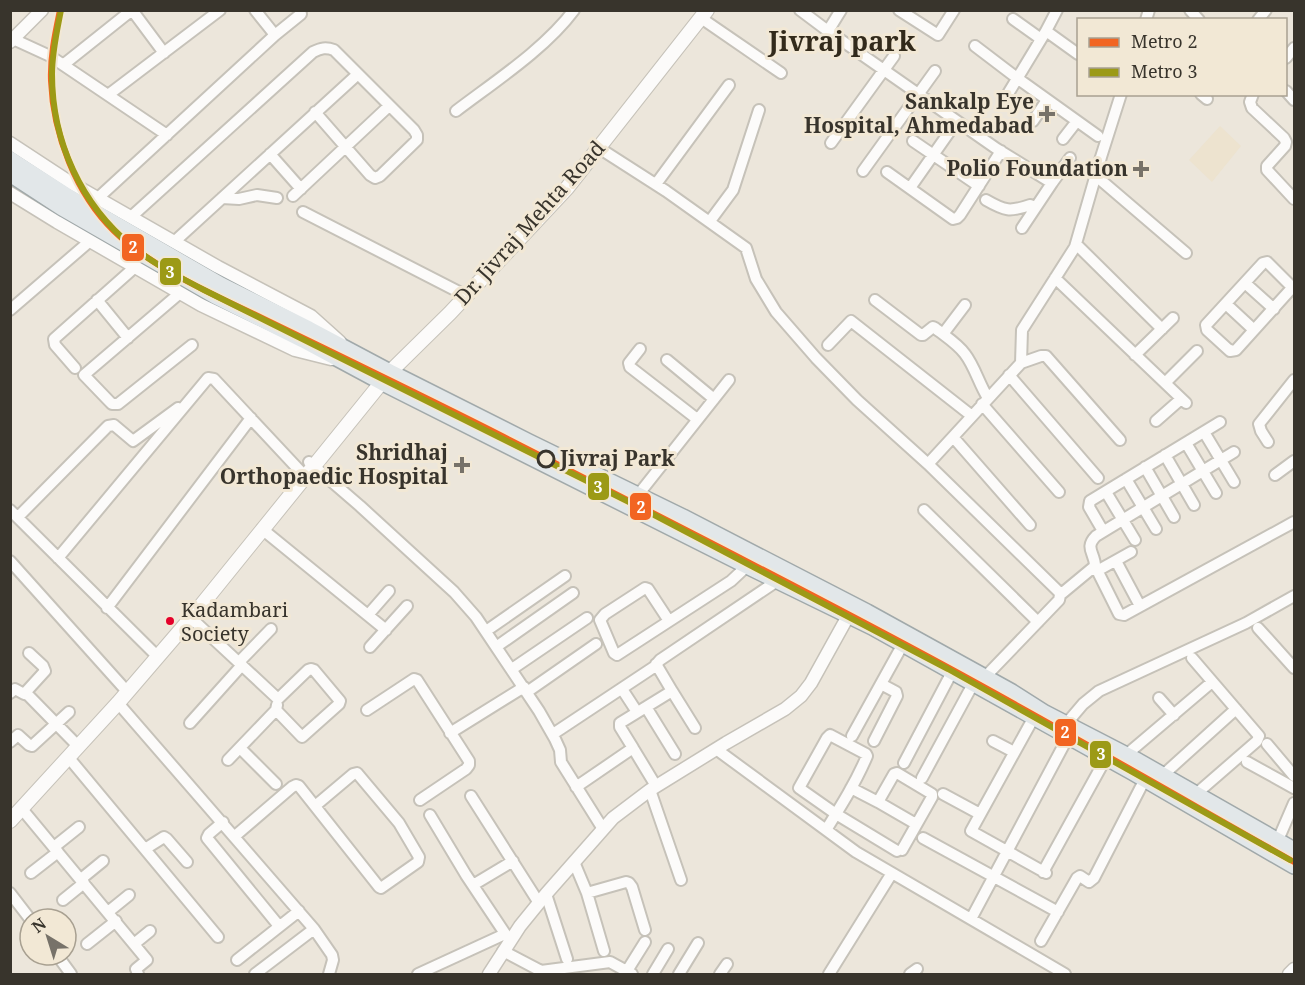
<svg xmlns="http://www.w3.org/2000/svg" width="1305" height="985" font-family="'Noto Serif',serif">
<rect width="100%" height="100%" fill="#ece6db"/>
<path fill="#ede3cf" d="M1220,126L1241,146L1212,182L1189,160Z"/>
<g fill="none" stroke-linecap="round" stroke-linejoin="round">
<g stroke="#c6c2b9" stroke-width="14">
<path id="minor" d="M132,10L164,53
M800,10L828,31L841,10
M899,10L938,35L954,10
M1057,10L1046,31L1078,54
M1190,10L1199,20
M701,18L781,73
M1013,19L1041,39
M1146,20L1149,10
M1258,20L1266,10
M828,31L997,149L1052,183L1022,228
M275,35L301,14
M13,39L50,56L167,135
M975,46L1017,78L1098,136
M1286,58L1294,48
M63,65L132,10
M1286,91L1294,100
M1201,94L1207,99
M1253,94L1250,102L1252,108L1284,138L1286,142L1285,146L1267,166V170L1294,199
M108,95L220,10
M1003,102L1046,31
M456,111C494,82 545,49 574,10
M1033,121L1047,100
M1063,139L1077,121
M913,141L979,186
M831,143L894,56
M599,148L666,191L746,248L756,279L776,312L816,358L857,400L928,464L1059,592L1060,595L1059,600L985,677
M270,154L301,189
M863,171L935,71
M887,172L953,219L957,218L960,215L1001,151
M1096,176L1186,253
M1052,183L1070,158
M656,184L729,85
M910,188L957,121
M293,196L389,106
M98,198L275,35L255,10
M222,198L239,199L257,195L277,198
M986,200C1005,211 1010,212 1030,205L1036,207
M303,212L459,292
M131,217L313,52C321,48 326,47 334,50L414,130L417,135V140L380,176L375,178L370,175L315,112
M710,221L733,190L759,110
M174,242L358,74
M1076,244L1162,329
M1267,262L1291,286V289L1236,350L1230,351L1207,330L1206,325L1263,263Z
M1055,278L1186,403
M1245,283L1274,309
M180,293L84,375L109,401L112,404H118L192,345
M97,300L128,338
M875,300L921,335H923L933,327L935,328C945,336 958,344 965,354C975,367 979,384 988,398
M1226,304L1254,330
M10,310L90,241
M943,334L965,305
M828,345L851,321L972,416
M640,349L629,363L630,367L697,419
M1135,355L1173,318
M667,360L714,399
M1021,363L1041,356H1046L1120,440
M75,368L55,345L54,339L135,267
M1009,375L1098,478
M1165,383L1197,351
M982,404L1059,492
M1156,421L1181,399
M1204,432L1234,482
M953,437L1030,525
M1268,442L1261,431L1259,424L1294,380
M1186,443L1216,493
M1165,455L1194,505
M309,462L360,506L454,592L476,617L539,711L555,739L560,750L561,762L603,829
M928,464L1021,363L1022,330L1075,247L1101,157L1121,94
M1145,467L1174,517
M1275,475L1294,461
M1126,479L1156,529
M1106,492L1135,540
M638,495L729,380
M10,510L153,652
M924,510L1038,622
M18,517L108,426L114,425L133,441L178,408
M262,529L386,630
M1103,531L1089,507L1090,501L1220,422
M58,558L208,378L214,379L301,472
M10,561L123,687
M1116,561L1140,606
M1095,566L1119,614L1124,615L1294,522
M1097,571L1131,552
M1060,595L1095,566C1095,553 1084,548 1096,536L1234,452
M107,608L251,418
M368,615L389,591
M191,618L278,699L308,670L311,669L314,670L340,701L339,704L302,737L276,710
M669,621L648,589L645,588L605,614L600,620L614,653L617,655L731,581L747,566
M1258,628L1294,668
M486,631L565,576
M370,647L407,606
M496,647L573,593
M1192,658L1259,736L1257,741L1196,794
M239,662L271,629
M656,664L672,691
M512,669L587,618
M622,689L637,712
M527,692L596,644
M10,693L15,689L24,694L45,671L43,666L29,653
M26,693L74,742
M1159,698L1174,715
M118,703L314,929L332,955L333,960L329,974
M646,707L675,754
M367,710L414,679L417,680L469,761V765L466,769L420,800
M1034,717L971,831L1046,873
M190,723L242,665
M1066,724L1083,704L1099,691L1246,623L1294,596
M450,733L524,687
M553,734L654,667L660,660L777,581
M852,736L903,644
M874,741L897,696L896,692L881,684
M993,741L1014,752
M10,742L18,735L29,745L32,746L69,712
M1267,744L1294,776
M240,748L276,784
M633,748L620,727V723L672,691L695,728
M716,749L856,852L1065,974
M1126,755L1212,682
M69,758L218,937
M228,760L276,710L277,705
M1247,762L1294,788
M904,763L952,672
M1163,775L1236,709
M922,778L973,684
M576,787L633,748L656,786
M851,788L878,802L894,774L897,773L932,794V797L902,850
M650,790L681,880
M943,794L980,814
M471,796L539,903
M878,802L916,824
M22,809L147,960L136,969L138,974
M430,815L466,875L510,941
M223,822L209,834L207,838L279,926
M826,830C841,806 856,782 867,756L866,754L830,735L827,738L799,788L836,814L897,851
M235,836L292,787L296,785L299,786L379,887L381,888L418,862L419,857L399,823L357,773L353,774L315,806
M923,838L1058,912
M1278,840L1294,803
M54,847L79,827
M145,849L164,837L167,839L187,862
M574,862L587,893L604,951
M1043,872L1106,758
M31,873L58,852
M81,879L103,861
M473,885L513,861
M10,893L30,919
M587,893L626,882L629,883L632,887L645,930
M546,894L567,959
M63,900L84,883
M108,912L129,895
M971,919L1068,737
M1041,941L1077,878L1080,876L1089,882L1094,878L1145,779
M87,944L116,921
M134,944L150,931
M503,951L541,971L610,962L632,974
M57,955L71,974
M237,960L299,911
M255,974L314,929
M418,974L505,934
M625,974L645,942
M653,974L668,949
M679,974L698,943
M720,974L727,964
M829,974L892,873
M910,974L917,969"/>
</g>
<g stroke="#c6c2b9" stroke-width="15">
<path id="tertiary" d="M10,42L42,10
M10,143L71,183L218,267L311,316L340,342
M10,193L57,222L201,305L295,350L331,359
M489,974L520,926L546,894L613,818L650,790L726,743L785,709L801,696L811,683L852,609
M1289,974L1294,969"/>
</g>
<g stroke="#c6c2b9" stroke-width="16">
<path id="secondary" d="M10,821L118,703L191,618L390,372L450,313L567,188L707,10"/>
</g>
<g stroke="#a1a9aa" stroke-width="18">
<path id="primary" d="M10,159L69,197L221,285L309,329L390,372L529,442L683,517L867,612L1012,692L1045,713L1138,761L1294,850
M10,174L62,208L215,296L303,340L383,383L747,566L872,627L1132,772L1294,866"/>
</g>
<use href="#minor" stroke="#fcfbfa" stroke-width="10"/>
<use href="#tertiary" stroke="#fcfbfa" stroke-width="12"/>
<use href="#secondary" stroke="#fcfbfa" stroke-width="14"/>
<use href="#primary" stroke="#e2e7e9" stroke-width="15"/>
<g stroke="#f2e8d5" stroke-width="10">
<path id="metro-1" d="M60,10C55,34 50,57 51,81C53,134 76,194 114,231C153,269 215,295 264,319C342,357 421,395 498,434C649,511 800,587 949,668C1065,731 1179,797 1294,862"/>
</g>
<g stroke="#f2e8d5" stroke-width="10">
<path id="metro-2" d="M61,10C57,31 52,52 52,74C52,141 81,205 133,247C154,264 179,277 204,290L635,505L948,669L1290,860"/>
</g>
<use href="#metro-1" stroke="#f26522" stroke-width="6"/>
<use href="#metro-2" stroke="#9c9a16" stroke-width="6"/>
</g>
<g fill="#777269" stroke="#f2e8d5" stroke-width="2">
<path d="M1044 105h6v6h6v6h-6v6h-6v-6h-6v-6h6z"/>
<path d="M1138 160h6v6h6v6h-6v6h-6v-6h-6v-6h6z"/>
<path d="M459 456h6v6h6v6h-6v6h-6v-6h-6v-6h6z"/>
</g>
<circle fill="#f2e8d5" stroke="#38342c" stroke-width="3" cx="546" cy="459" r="8"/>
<circle fill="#e4002b" stroke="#f2e8d5" stroke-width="2" cx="170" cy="621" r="5"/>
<g text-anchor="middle" stroke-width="6" stroke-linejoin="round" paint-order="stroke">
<g font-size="20" fill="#38342c" stroke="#f2e8d5" text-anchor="start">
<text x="181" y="617">Kadambari<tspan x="181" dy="24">Society</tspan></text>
</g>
<g font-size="21" font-weight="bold" fill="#38342c" stroke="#f2e8d5" text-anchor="end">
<text x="1034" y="109">Sankalp Eye<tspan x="1034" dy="24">Hospital, Ahmedabad</tspan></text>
<text x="1128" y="176">Polio Foundation</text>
<text x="448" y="460">Shridhaj<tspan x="448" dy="24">Orthopaedic Hospital</tspan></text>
</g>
<g font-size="21" fill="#38342c" stroke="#f2e8d5">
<text transform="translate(530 223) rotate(-48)" y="7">Dr. Jivraj Mehta Road</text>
</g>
<g font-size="21" font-weight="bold" fill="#38342c" stroke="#f2e8d5" text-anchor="start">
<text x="560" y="466">Jivraj Park</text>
</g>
<g font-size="27" font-weight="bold" fill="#322a1b" stroke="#f2e8d5">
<text x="842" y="51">Jivraj park</text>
</g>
</g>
<g stroke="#f2e8d5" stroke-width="2">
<rect x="121" y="233" width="24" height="29" rx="6" fill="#f26522"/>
<rect x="159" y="257" width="23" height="29" rx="6" fill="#9c9a16"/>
<rect x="587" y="472" width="23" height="29" rx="6" fill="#9c9a16"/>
<rect x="629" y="492" width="23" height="29" rx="6" fill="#f26522"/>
<rect x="1054" y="718" width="23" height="29" rx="6" fill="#f26522"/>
<rect x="1089" y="740" width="23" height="29" rx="6" fill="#9c9a16"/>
</g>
<g font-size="16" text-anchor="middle" font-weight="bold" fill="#fff">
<text x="133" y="253">2</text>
<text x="170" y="278">3</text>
<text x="598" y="493">3</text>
<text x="641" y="513">2</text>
<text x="1065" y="738">2</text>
<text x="1101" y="760">3</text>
</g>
<rect width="1305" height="985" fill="none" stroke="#38342c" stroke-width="24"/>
<rect x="1077" y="18" width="210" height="78" fill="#f2e8d5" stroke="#a8a091" stroke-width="1.5"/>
<rect x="1089" y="38" width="30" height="9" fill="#f26522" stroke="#a8a091" stroke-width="1.5"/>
<text x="1131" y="48" font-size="18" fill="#38342c">Metro 2</text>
<rect x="1089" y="68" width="30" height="9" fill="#9c9a16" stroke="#a8a091" stroke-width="1.5"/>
<text x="1131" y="78" font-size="18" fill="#38342c">Metro 3</text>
<g transform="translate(48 937) rotate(322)"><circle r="28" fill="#f2e8d5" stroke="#a8a091" stroke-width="1.5"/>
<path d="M0-4.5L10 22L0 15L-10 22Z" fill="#777269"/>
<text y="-9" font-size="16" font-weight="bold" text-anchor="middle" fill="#38342c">N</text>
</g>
</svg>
